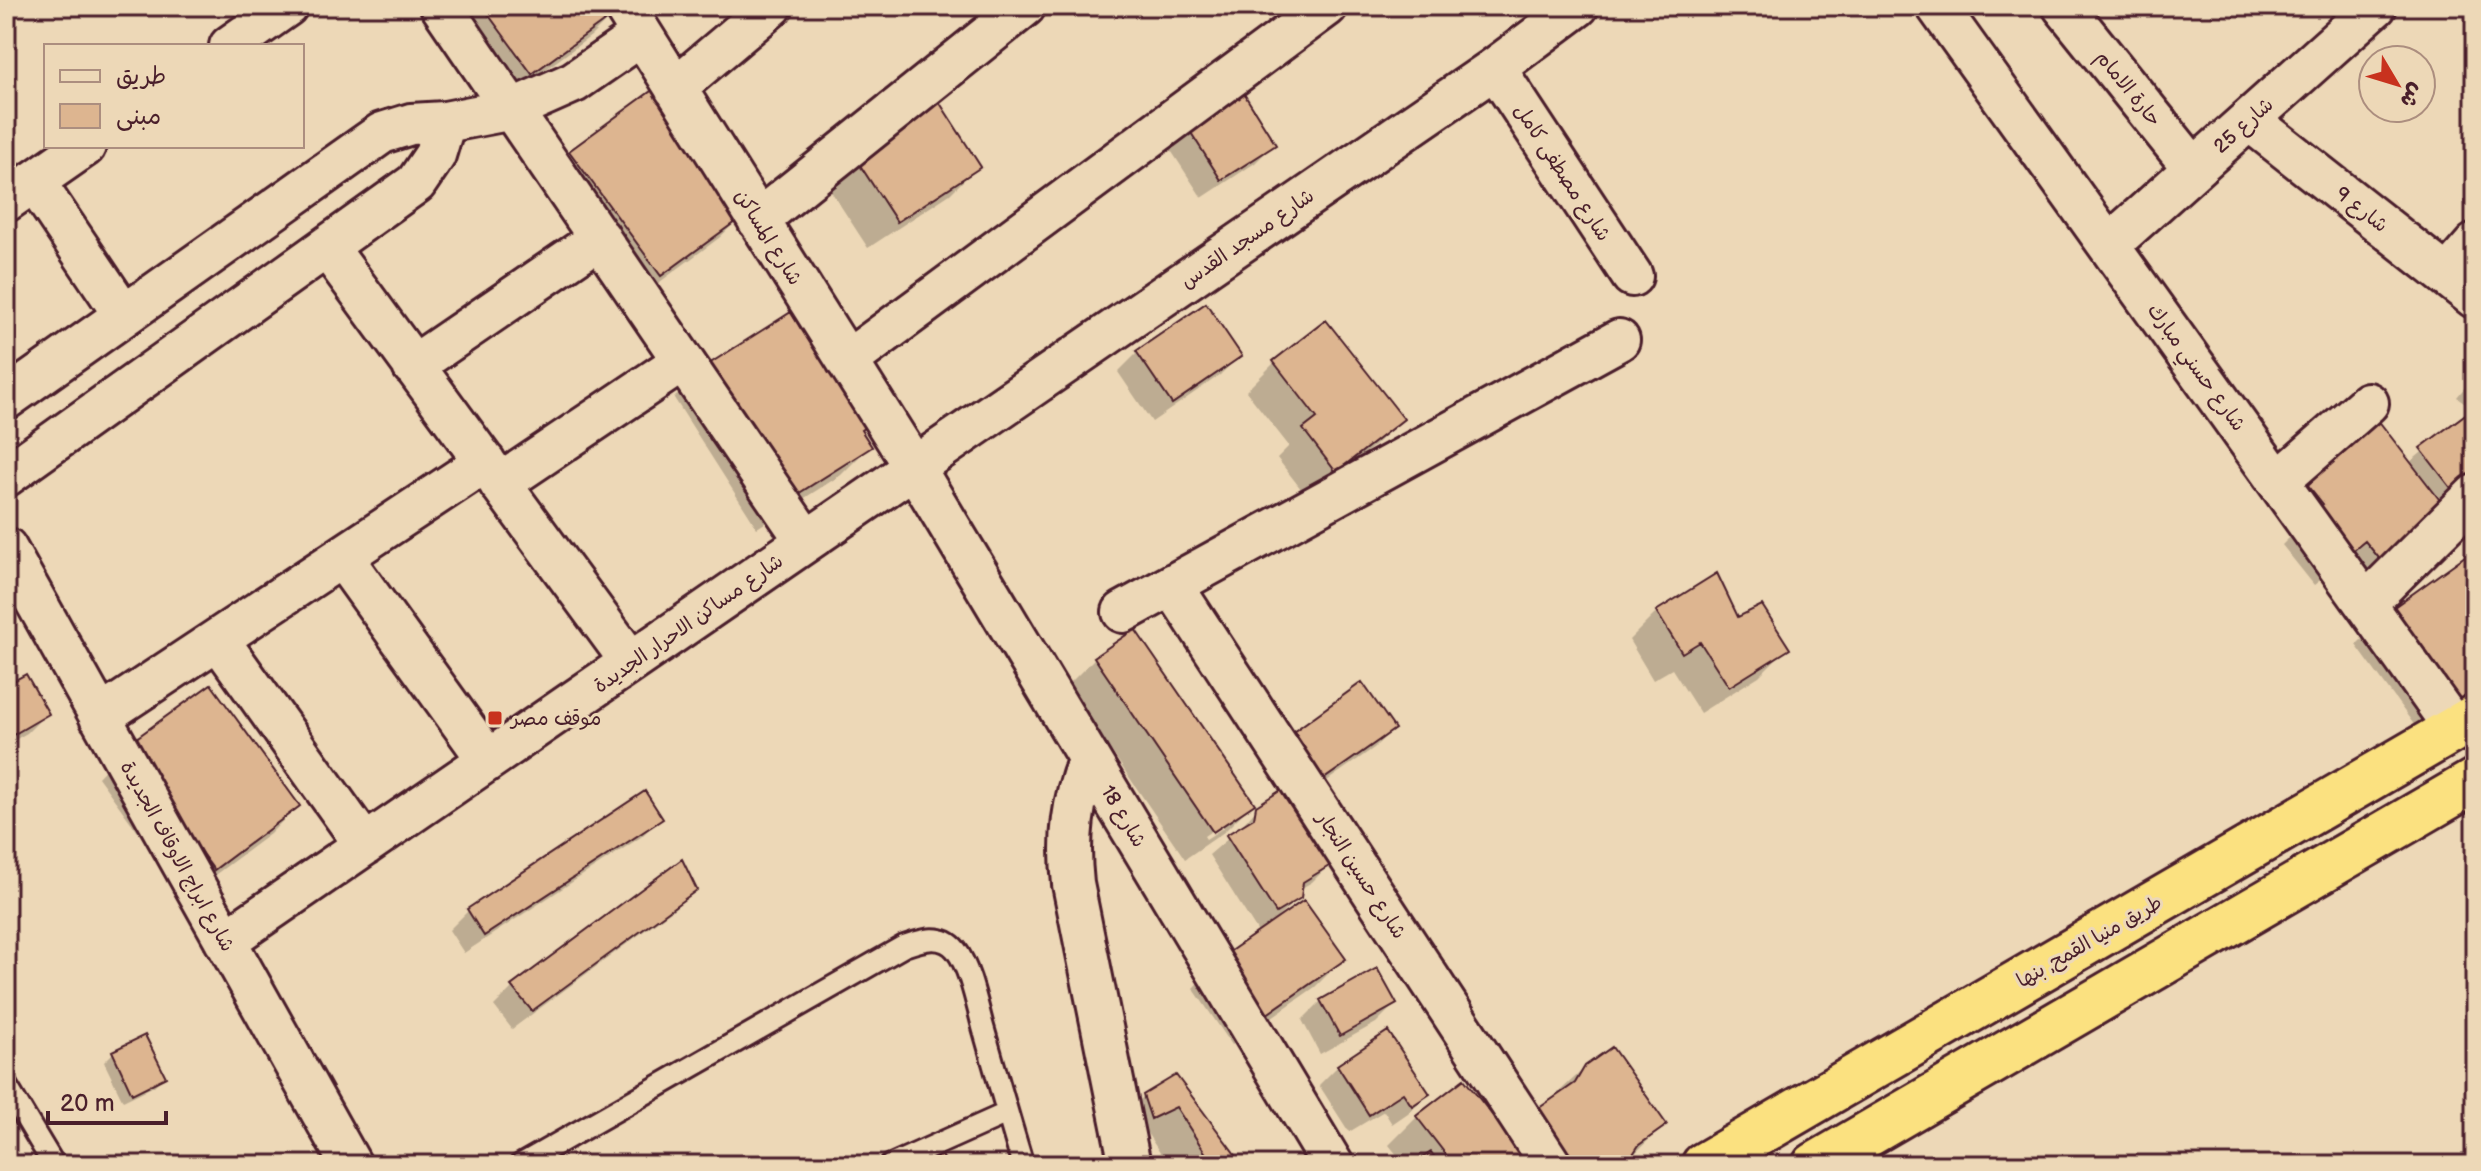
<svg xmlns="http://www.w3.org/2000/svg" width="2481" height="1171" font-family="'Balsamiq Sans','Playpen Sans Arabic',sans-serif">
<rect width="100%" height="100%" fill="#edd8b7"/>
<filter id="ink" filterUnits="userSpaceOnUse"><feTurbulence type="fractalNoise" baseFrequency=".0125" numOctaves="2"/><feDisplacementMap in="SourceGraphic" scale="16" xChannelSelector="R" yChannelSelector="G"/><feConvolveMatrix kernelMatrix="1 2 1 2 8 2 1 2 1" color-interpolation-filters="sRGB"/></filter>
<g filter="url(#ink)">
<path fill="#0003" fill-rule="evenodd" d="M434,6H618L619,8L591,36L504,100Z
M1189,130L1274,144L1255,163L1202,198L1170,149Z
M571,152L747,211L719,238L633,302L543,180Z
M855,157L978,166L950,194L868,248L827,185Z
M1206,306L1239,356L1220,375L1152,422L1118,372L1137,353Z
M1326,323L1401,419L1373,447L1308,498L1277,458L1289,446L1246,391L1274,363Z
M702,370L859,431L869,447L841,475L757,528L674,398Z
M2475,375V410L2457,397Z
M2470,412L2475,419V480L2354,590L2336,568L2314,585L2282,545L2295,532L2297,471L2409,463Z
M2475,547V700L2423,737L2356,645L2384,617L2461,561Z
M1657,612L1737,619L1787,648L1759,676L1700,713L1672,669L1653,680L1629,640Z
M1134,631L1252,804L1224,832L1185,859L1067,686L1095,658ZM1223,823V828L1206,839L1204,836Z
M6,687L46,714L27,733L6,745Z
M1393,729L1374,748L1294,804L1331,863L1312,882L1300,889L1299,897L1278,917L1343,959L1315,987L1232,1045L1193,988L1220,960L1259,934L1209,855L1237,831L1257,808Z
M125,749L297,806L270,834L185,897L98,777Z
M645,794L660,818L641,837L464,953L449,930L468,911Z
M694,889L675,908L512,1029L494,1006L513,987Z
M1321,1001L1395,1004L1376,1023L1320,1054L1302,1020Z
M113,1053L163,1077L154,1086L123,1101L104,1062Z
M1338,1066L1427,1094L1408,1113L1392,1124L1384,1111L1349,1132L1319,1085Z
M1586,1067L1664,1125L1623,1165H1405L1389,1145L1417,1117L1508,1139Z
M1176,1078L1240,1165H1168L1147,1133L1123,1146L1116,1124L1144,1096Z"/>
<path fill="#ddb590" stroke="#4a1f2b" stroke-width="2" d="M482,6H620L622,8L532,74Z
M658,86L750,211L661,276L569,151Z
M1241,89L1276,145L1221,180L1188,128Z
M938,100L981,167L897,222L854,156Z
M1206,303L1242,356L1172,404L1136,351Z
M791,312L801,329L808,326L869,424L861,430L872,447L785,502L701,369Z
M1326,320L1404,419L1336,472L1303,429L1317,418L1273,361Z
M2471,410L2475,416V478L2455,493L2420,448Z
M2371,411L2449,512L2383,563L2365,541L2343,559L2309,516L2323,504L2296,470Z
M2474,546L2475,694L2451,711L2383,615L2465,556Z
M1717,573L1738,617L1762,605L1790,649L1729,687L1700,642L1682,653L1656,611Z
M1135,629L1255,804L1213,832L1094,657Z
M26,674L49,714L6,739V685Z
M1362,682L1395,729L1314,786L1282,740Z
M211,684L300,806L214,870L124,747Z
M1286,787L1334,863L1303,882L1301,898L1276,913L1226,835L1254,818L1256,806Z
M645,791L663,819L484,936L467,909Z
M682,859L697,890L532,1011L511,986Z
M1304,900L1346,959L1260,1019L1219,959Z
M1377,968L1397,1004L1340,1036L1320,1000Z
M1388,1031L1430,1094L1412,1106L1403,1093L1369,1115L1337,1065Z
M145,1035L166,1077L132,1094L112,1051Z
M1612,1047L1667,1125L1639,1145L1626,1165H1563L1529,1115L1575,1083L1585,1066Z
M1176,1075L1243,1165H1188L1206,1154L1176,1107L1151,1119L1143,1095Z
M1464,1079L1531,1165H1454L1416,1116Z
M1431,1152L1440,1165H1411Z
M942,1155L947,1165H924Z"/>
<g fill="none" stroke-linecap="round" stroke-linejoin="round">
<g stroke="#4a1f2b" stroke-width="26">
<path id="service" d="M6,1085L54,1165
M520,1165L904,946C922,940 942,933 956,950C970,968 977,1005 983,1027C996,1073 1009,1119 1023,1165
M891,1165L1007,1113"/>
</g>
<g stroke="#4a1f2b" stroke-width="46">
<path id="minor" d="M441,6L806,541
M624,6L914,467L1333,1165
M1937,6L2455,729
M2063,6L2194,169
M230,46L287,6
M1495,68L1632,276
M675,88L772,6
M2249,120L2475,298
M34,181L124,315
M6,201L85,146
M758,220L1025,6
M2110,244L2376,6
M327,247L631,662
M2447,276L2475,244
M847,361L1327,6
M413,366L600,238
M6,399L382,133L411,124L445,122L513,109L574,82L642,35
M6,476L416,183L435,155L445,122
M2279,481L2368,403
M500,484L683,361
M6,548L351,1165
M342,557L488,760
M1172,585L1551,1165
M2366,603L2475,495
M1123,612L1619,340
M218,639L365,845
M100,717L485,462
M1089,759C1072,801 1068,839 1073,884L1130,1165
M225,941L1495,68L1578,6"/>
</g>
<g stroke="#4a1f2b" stroke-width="50">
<path id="trunk" d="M1704,1165L2475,717
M1815,1165L2475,781"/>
</g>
<use href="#service" stroke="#edd8b7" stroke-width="20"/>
<use href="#minor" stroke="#edd8b7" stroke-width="40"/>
<use href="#trunk" stroke="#fbe180" stroke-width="44"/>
</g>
</g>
<rect fill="#c8321e" stroke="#edd8b7" stroke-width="3" x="487" y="710" width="16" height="16" rx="4"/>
<g text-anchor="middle" stroke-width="6" stroke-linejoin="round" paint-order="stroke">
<g font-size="20" fill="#4a1f2b" stroke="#edd8b7">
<text transform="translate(2129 88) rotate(51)" y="7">حارة الامام</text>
<text transform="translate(2243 125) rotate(-42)" y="7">شارع 25</text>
<text transform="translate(1563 172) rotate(57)" y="7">شارع مصطفى كامل</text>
<text transform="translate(2362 209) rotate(38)" y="7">شارع 9</text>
<text transform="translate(769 237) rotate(58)" y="7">شارع المساكن</text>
<text transform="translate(1247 238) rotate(-35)" y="7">شارع مسجد القدس</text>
<text transform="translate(2197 367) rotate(54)" y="7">شارع حسني مبارك</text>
<text transform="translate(688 623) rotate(-35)" y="7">شارع مساكن الاحرار الجديدة</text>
<text transform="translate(1124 816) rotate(59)" y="7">شارع 18</text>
<text transform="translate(178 856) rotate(61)" y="7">شارع ابراج الاوقاف الجديدة</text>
<text transform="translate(1362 875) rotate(57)" y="7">شارع حسين النجار</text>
<text transform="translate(2089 941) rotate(-30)" y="7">طريق منيا القمح, بنها</text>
</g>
<g font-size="20" fill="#4a1f2b" stroke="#edd8b7" text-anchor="start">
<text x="511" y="725">موقف مصر</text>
</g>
</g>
<rect width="2481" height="1171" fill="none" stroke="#edd8b7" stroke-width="32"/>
<rect x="16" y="16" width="2449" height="1139" fill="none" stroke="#4a1f2b" stroke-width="3" filter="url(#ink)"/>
<rect x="44" y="44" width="260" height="104" fill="#edd8b7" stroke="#ac8e7f" stroke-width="2"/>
<rect x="60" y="70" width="40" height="12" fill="#edd8b7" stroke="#ac8e7f" stroke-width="2"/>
<text x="116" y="84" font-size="24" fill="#4a1f2b">طريق</text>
<rect x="60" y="104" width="40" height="24" fill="#ddb590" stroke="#ac8e7f" stroke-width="2"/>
<text x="116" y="124" font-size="24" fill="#4a1f2b">مبنى</text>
<g transform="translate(2397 84) rotate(128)"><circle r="38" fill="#edd8b7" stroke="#ac8e7f" stroke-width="2"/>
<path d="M0-6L14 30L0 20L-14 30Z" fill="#c8321e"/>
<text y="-12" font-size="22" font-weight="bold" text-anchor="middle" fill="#4a1f2b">ش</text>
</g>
<path d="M48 1111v12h118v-12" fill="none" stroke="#4a1f2b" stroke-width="4"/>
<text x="60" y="1111" font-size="24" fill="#4a1f2b" stroke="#edd8b7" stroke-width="6" paint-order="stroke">20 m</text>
</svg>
